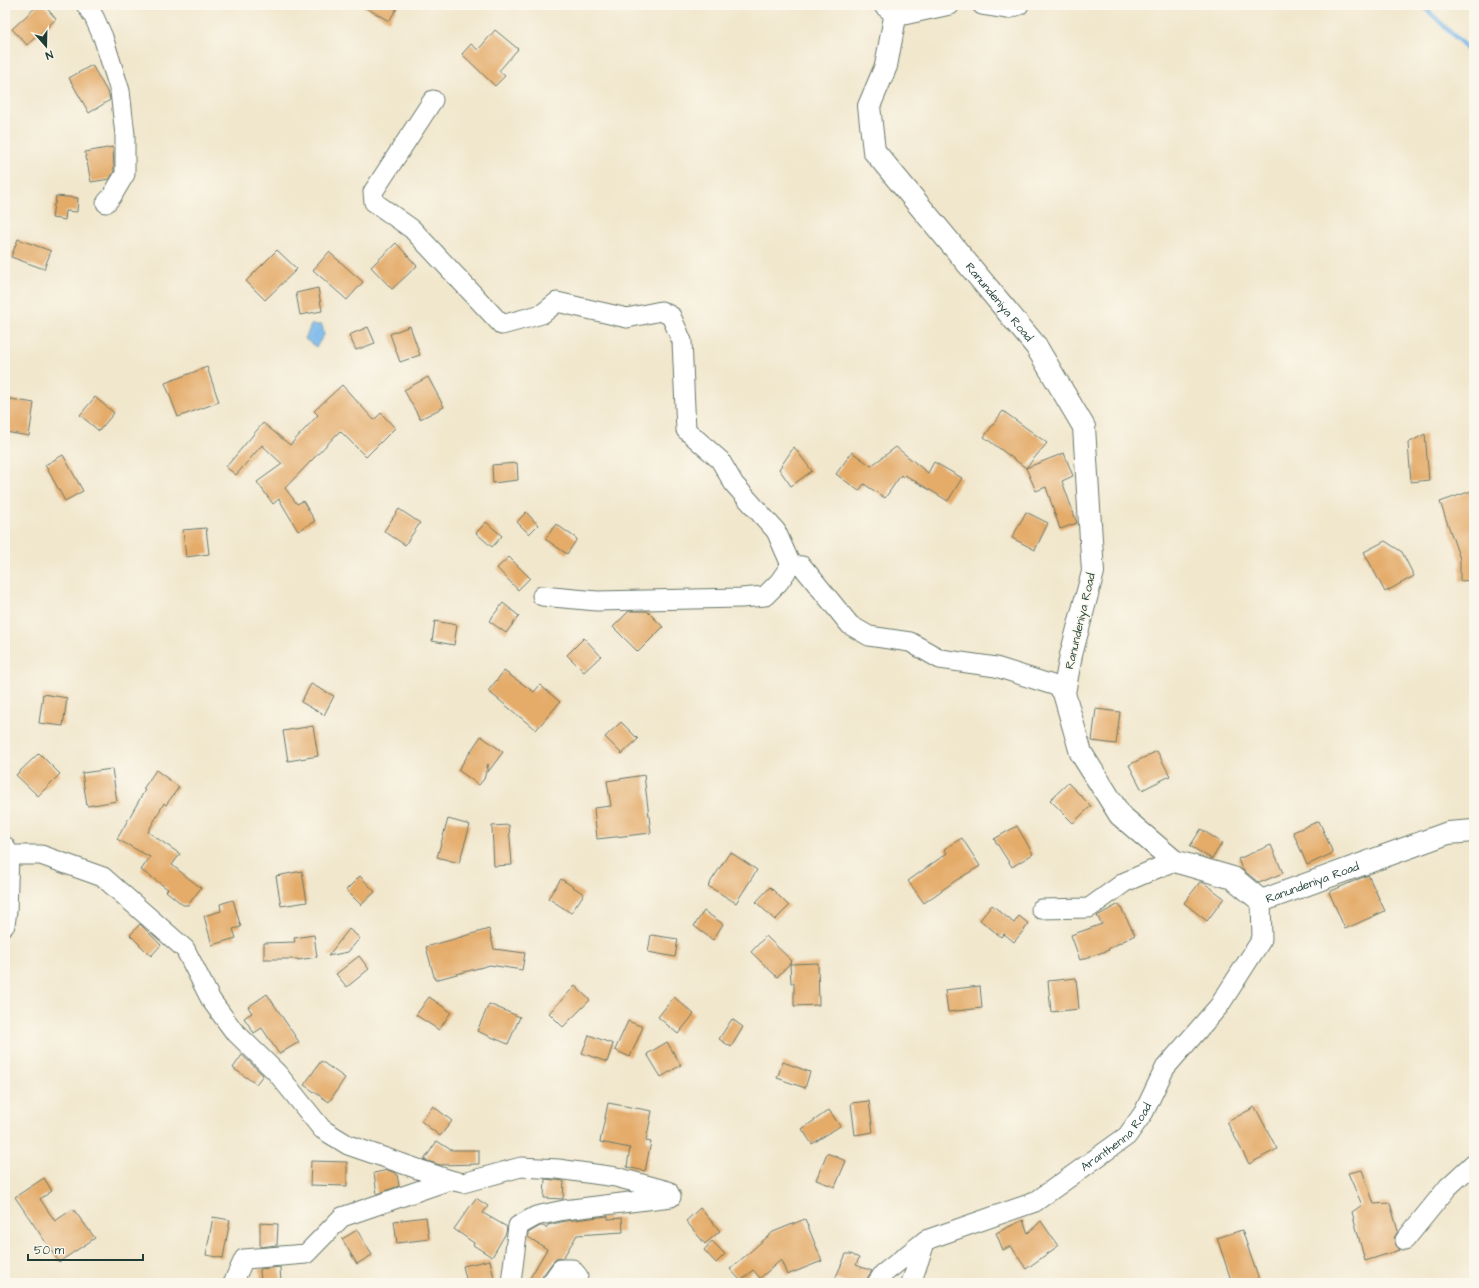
<svg xmlns="http://www.w3.org/2000/svg" width="1479" height="1288" font-family="'Architects Daughter',sans-serif">
<rect width="100%" height="100%" fill="#fbf7ec"/>
<filter id="ink" filterUnits="userSpaceOnUse"><feTurbulence type="fractalNoise" baseFrequency=".025" numOctaves="2"/><feDisplacementMap in="SourceGraphic" scale="8" xChannelSelector="R" yChannelSelector="G"/><feConvolveMatrix kernelMatrix="1 2 1 2 8 2 1 2 1" color-interpolation-filters="sRGB"/></filter>
<filter id="wash" filterUnits="userSpaceOnUse"><feTurbulence type="fractalNoise" baseFrequency=".012" numOctaves="4" result="noise"/><feDisplacementMap in="SourceGraphic" scale="16" xChannelSelector="R" yChannelSelector="G"/><feGaussianBlur stdDeviation="0.9" result="paint"/><feColorMatrix in="noise" values="0 0 0 0 0 0 0 0 0 0 0 0 0 0 0 0 0 1.4 0 .05"/><feComposite in="paint" operator="in"/></filter>
<g filter="url(#wash)">
<rect width="100%" height="100%" fill="#f1e7cd"/>
<path fill="#77b7eb" stroke="#4b7a90" d="M311,325H322L324,335L316,347L305,339Z"/>
<g fill="none" stroke-linecap="round" stroke-linejoin="round">
<path stroke="#77b7eb" stroke-width="4.5" d="M1422,5L1474,55"/>
</g>
<g id="blocks">
<path fill="#e4ab69" d="M38,5H44L56,19L27,45L12,29Z
M361,5H399L389,21Z
M495,30L518,49L499,71L505,76L495,86L462,54L471,44L478,50Z
M92,65L109,95L110,100L89,113L69,78Z
M113,147L114,171L110,179L91,182L85,152Z
M56,196L78,198L77,212L66,211L65,220L52,218L54,204H55Z
M18,239L51,251L44,269L11,257Z
M396,243L417,266L392,289L371,267Z
M277,250L297,269L265,300L246,281Z
M329,252L363,282L347,300L313,270Z
M318,288L322,311L300,315L296,293Z
M410,326L420,355L400,362L390,334Z
M368,327L375,343L356,350L349,335Z
M207,367L219,402L178,417L165,383Z
M428,377L444,407L420,419L404,390Z
M342,385L374,420L381,413L395,428L366,457L340,431L285,488L297,504L303,501L315,521L298,531L279,499L273,504L257,482L282,464L262,445L236,475L226,467L263,423L290,445L318,415L314,411Z
M95,397L114,413L99,431L80,415Z
M5,398L34,403L29,436L5,432Z
M1003,411L1047,443L1026,468L984,437Z
M1425,434L1429,480L1411,482L1408,443Z
M794,447L812,471L791,486L779,469Z
M896,447L928,473L934,462L962,478L948,501L905,475L903,477L901,475L885,498L864,484L859,491L836,474L852,452L871,466Z
M1064,453L1073,476L1062,481L1077,523L1060,529L1046,487L1036,491L1026,468Z
M63,455L83,491L65,501L45,465Z
M517,463L518,480L493,483L492,465Z
M1474,490V580L1460,581V559L1440,502Z
M399,509L420,523L405,545L384,531Z
M526,512L538,525L529,534L517,522Z
M1026,512L1048,523L1035,550L1012,538Z
M486,522L502,536L492,547L476,533Z
M556,524L577,539L567,554L545,539Z
M206,528L209,554L186,557L183,530Z
M1385,541L1402,552L1414,576L1385,592L1364,552Z
M509,557L530,578L518,590L497,568Z
M503,603L519,616L506,633L489,621Z
M629,611H647L663,627L638,652L613,627Z
M435,621L457,625L454,645L432,641Z
M584,638L601,656L584,672L567,655Z
M504,671L534,692L540,685L560,702L536,730L488,691Z
M311,684L334,696L324,715L301,702Z
M43,694L67,698L63,726L39,723Z
M1096,709L1120,712L1116,744L1092,741Z
M621,722L638,739L622,754L605,737Z
M313,726L318,756L288,761L283,731Z
M481,736L503,752L488,772V764L484,779L479,785L458,770Z
M1157,751L1170,776L1142,790L1129,765Z
M39,753L60,774L38,796L16,775Z
M112,769L117,801L87,806L82,773Z
M156,770L179,787L166,805L164,803L148,832L180,854L172,865L201,888L188,905H183L166,891L168,889L141,870L150,857L117,839L145,790L143,789Z
M644,775L651,833L597,839L594,808L611,806L607,781Z
M1068,783L1091,806L1073,823L1050,800Z
M448,819L470,825L459,863L437,857Z
M1319,821L1333,853L1307,865L1293,832Z
M509,825L512,865L494,866L492,826Z
M1017,826L1033,854L1012,867L994,839Z
M1201,829L1222,843L1212,859L1190,846Z
M962,838L980,866L955,881L924,903L908,881L947,853L944,849Z
M1271,845L1283,873L1259,883L1242,869L1238,859Z
M730,852L757,870L736,903L708,886Z
M302,871L307,902L281,906L276,876Z
M1368,875L1385,911L1345,929L1329,892Z
M360,876L375,892L361,905L346,890Z
M561,879L584,894L571,913L548,898Z
M1200,882L1204,883L1224,898L1207,921L1184,903Z
M770,887L789,906L775,920L756,902Z
M233,900L241,927L233,929L236,938L212,945L204,916L221,911L220,904Z
M1119,904L1135,935L1108,949L1109,950L1080,960L1071,935L1102,924L1097,916Z
M992,905L1014,923L1019,916L1029,924L1014,942L1004,934L1001,937L980,920Z
M704,911L723,924L713,940L694,926Z
M140,924L161,945L151,956L130,935Z
M349,929L360,938L348,952L328,956Z
M489,929L494,949L525,953L522,970L490,965L435,980L426,947Z
M314,935L317,957L298,960V959H264V943L295,942L294,938Z
M651,935L678,939L675,957L648,952Z
M766,936L792,961L777,977L751,952Z
M359,956L369,969L347,987L336,974Z
M818,963L819,1005L794,1006V983H791L790,964Z
M1076,978L1079,1009L1051,1012L1048,981Z
M575,986L590,1000L563,1027L549,1013Z
M980,986L982,1008L948,1012L945,990Z
M267,994L299,1042L279,1054L262,1028L254,1033L244,1018L252,1013L248,1007Z
M429,997L451,1012L439,1030L416,1015Z
M674,997L694,1014L678,1034L658,1017Z
M489,1004L520,1017L508,1044L477,1031Z
M732,1019L743,1027L731,1047L719,1039Z
M628,1021L643,1027L630,1057L615,1050Z
M589,1035L613,1044L607,1062L582,1053Z
M667,1042L681,1065L661,1077L647,1054Z
M242,1055L263,1075L256,1084L233,1068Z
M321,1061L345,1078L329,1102L304,1085Z
M783,1062L810,1072L805,1088L777,1078Z
M869,1101L873,1132L855,1135L851,1103Z
M608,1103L652,1111L646,1141L651,1142L645,1171L627,1167L630,1148L600,1142Z
M433,1106L452,1121L440,1136L421,1121Z
M1255,1107L1277,1149L1249,1164L1227,1122Z
M829,1110L840,1126L812,1144L802,1129Z
M437,1141L451,1150H479V1164L440,1165L424,1160Z
M827,1153L846,1161L835,1187L816,1180Z
M311,1161L347,1162V1186L310,1185Z
M388,1170L397,1174L399,1186L377,1194L374,1173Z
M1362,1170L1374,1204L1390,1203L1398,1231L1394,1238L1395,1244L1400,1250L1365,1261L1352,1212L1362,1205L1348,1173Z
M44,1178L52,1191L40,1199L55,1221L73,1209L95,1238L59,1262L15,1197Z
M545,1179L564,1181L563,1199L544,1198Z
M476,1198L488,1206L483,1213L507,1227L506,1233L492,1257L473,1245L474,1243L454,1229Z
M700,1208L720,1231L705,1244L686,1221Z
M608,1216V1219L622,1218L623,1232L577,1235L563,1258L556,1259L552,1263L542,1277L540,1283H527L547,1249L528,1237V1233L540,1226H543L546,1228L548,1225L566,1221Z
M213,1217L230,1220L223,1258L206,1255Z
M426,1217L429,1239L397,1243L394,1221Z
M805,1219L822,1261L787,1275L781,1260L760,1278L753,1270L741,1281L730,1269L773,1232Z
M1023,1220L1028,1233L1041,1221L1058,1246L1026,1269L1011,1246L1003,1250L996,1233Z
M260,1223L278,1224L277,1245L260,1247Z
M357,1230L372,1255L357,1264L342,1239Z
M1242,1230L1259,1280L1250,1283H1232L1217,1238Z
M712,1241L725,1254L716,1263L704,1250Z
M846,1254H851L859,1258L856,1265L872,1271L868,1277L866,1283H846L835,1279Z
M490,1260L495,1283H467L463,1266Z
M280,1267L281,1283H261L260,1269Z"/>
</g>
</g>
<g filter="url(#ink)">
<use href="#blocks" fill-opacity="0" stroke="#68786a" stroke-width="1"/>
<g fill="none" stroke-linecap="round" stroke-linejoin="round">
<g stroke="#68786a" stroke-width="21">
<g id="minor">
<path d="M86,5L94,17L103,37L120,91L125,135V174L112,196L106,203"/>
<path d="M982,5L1008,9L1019,5"/>
<path d="M895,17L950,5"/>
<path d="M433,100L373,192L374,202L412,229L502,325L542,314L557,302L627,318L661,311L671,316L682,341L686,430L720,460L734,484L776,531L791,565L802,566L850,625L869,636L910,642L940,659L996,667L1056,686L1064,693"/>
<path d="M542,596L597,601L741,598L765,596L779,582L791,565"/>
<path d="M5,846L9,855L7,911L5,925"/>
<path d="M9,855H41L103,877L185,949L211,1000L233,1030L277,1073L322,1129L348,1145L450,1180L463,1183L521,1167L558,1169L616,1177L668,1191L671,1197L564,1210L536,1216L518,1226L511,1283"/>
<path d="M1041,909L1089,908L1125,882L1174,861"/>
<path d="M1405,1240L1448,1187L1474,1163"/>
<path d="M233,1283L244,1259L306,1254L342,1217L450,1180"/>
<path d="M551,1283L561,1269H572L578,1276L572,1283"/>
<path id="s1" d="M877,1283L883,1274L926,1240L1035,1202L1127,1136L1144,1112L1165,1068L1219,1006L1262,939L1261,901"/>
<path d="M911,1283L926,1240"/>
</g>
</g>
<g stroke="#68786a" stroke-width="24">
<g id="major">
<path id="s2" d="M885,5L892,10L895,17L886,66L869,106L874,151L1036,346L1084,427L1093,572L1071,655L1064,693L1081,753L1120,815L1174,861L1233,878L1261,901L1448,833L1474,831"/>
</g>
</g>
<use href="#minor" stroke="#fff" stroke-width="19"/>
<use href="#major" stroke="#fff" stroke-width="22"/>
</g>
</g>
<g text-anchor="middle" stroke-width="3" stroke-linejoin="round" paint-order="stroke">
<g font-size="12" fill="#1f3d34" stroke="#fbf7ec">
<text dy="4" stroke="none"><textPath href="#s2" startOffset="351">Ranundeniya Road</textPath></text>
<text transform="translate(1080 621) rotate(-77)" y="4">Ranundeniya Road</text>
<text dy="4" stroke="none"><textPath href="#s2" startOffset="1131">Ranundeniya Road</textPath></text>
<text dy="4" stroke="none"><textPath href="#s1" startOffset="286">Aranthenna Road</textPath></text>
</g>
</g>
<rect width="1479" height="1288" fill="none" stroke="#fbf7ec" stroke-width="20"/>
<g transform="translate(46 46) rotate(160)" stroke="#fbf7ec" stroke-width="3" paint-order="stroke">
<path d="M0-3L7 15L0 10L-7 15Z" fill="#1f3d34"/>
<text y="-6" font-size="11" font-weight="bold" text-anchor="middle" fill="#1f3d34">N</text>
</g>
<path d="M28 1254v6h115v-6" fill="none" stroke="#1f3d34" stroke-width="2"/>
<text x="34" y="1254" font-size="12" fill="#1f3d34" stroke="#fbf7ec" stroke-width="3" paint-order="stroke">50 m</text>
</svg>
